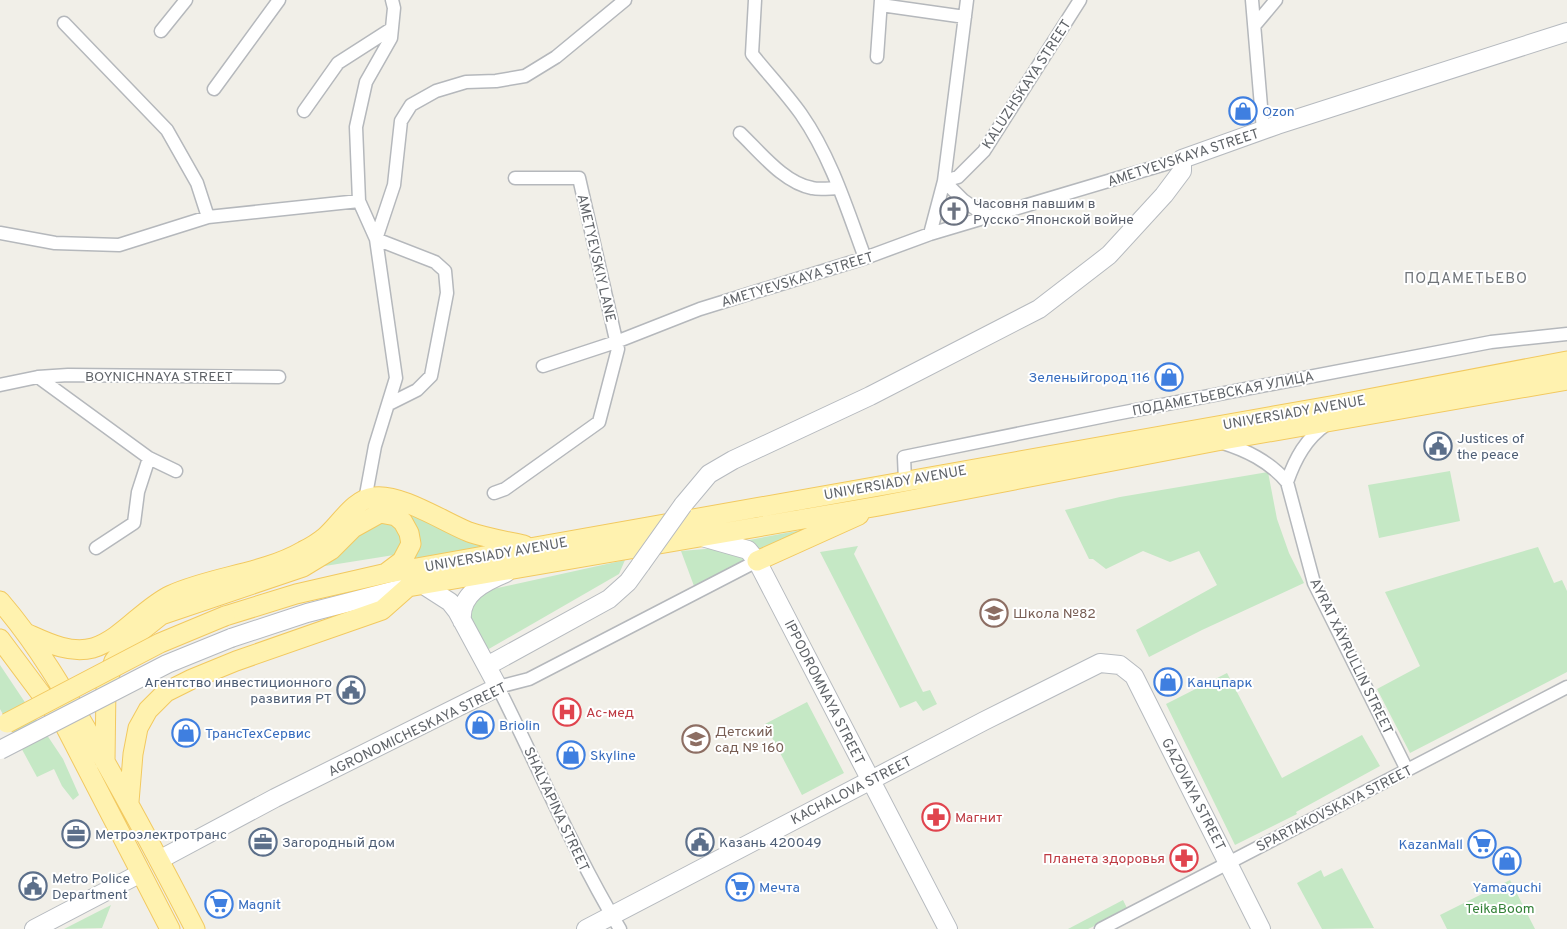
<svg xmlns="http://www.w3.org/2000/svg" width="1567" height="929" font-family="Overpass,sans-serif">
<rect width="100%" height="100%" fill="#f1efe8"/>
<path fill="#c5e8c5" d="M951,201L965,208L966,219L952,223L943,218L942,209Z
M1450,471L1460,521L1379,538L1368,485Z
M1268,472L1277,519L1289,553L1304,583L1202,630L1149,657L1136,630L1217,585L1199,551L1170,562L1143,551L1106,569L1093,559H1089L1065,510L1120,497Z
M403,510L501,547L407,563L420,539L416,526Z
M381,518L400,526L402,550L394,555L306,569Z
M823,526L762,555L744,541Z
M858,546L854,554L923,692L930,690L937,704L923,711L916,701L900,708L820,552Z
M729,547L750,558L694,586L681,551Z
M1538,547L1554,583L1562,580L1567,591V672L1410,753L1377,689L1420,666L1385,592Z
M625,560L619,574L487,650L467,611L475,593Z
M0,665L63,759L79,795L73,800L62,786L54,769L37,777L0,709Z
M1227,673L1282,778L1362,735L1380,766L1296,812L1297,814L1235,845L1166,704Z
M807,702L844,773L802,795L765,724Z
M1342,868L1374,928L1322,929L1297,883L1321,870L1324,877Z
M1510,880L1535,929H1447L1440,915Z
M1123,900L1128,910L1088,929H1068Z
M111,905L102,928L64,929Z"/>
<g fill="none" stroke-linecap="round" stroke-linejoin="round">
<g stroke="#b5b8bc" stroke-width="15">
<path id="street" d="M755,0L752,54C768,74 786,93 801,114C831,157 847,209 865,258
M1252,0L1263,130
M881,5L965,17
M64,23L167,130L197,183L208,217
M1255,25L1276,0
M161,31L186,0
M877,57L881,0
M214,89L279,0
M304,111L338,63L391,29
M740,133C760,152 784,183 812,188C820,190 831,188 839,188
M987,217L963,200L944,181L958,177L984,151L1080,0
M0,233L55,243L119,245L208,217L359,201
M930,234L944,181L967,0
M543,366L616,342L700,309L865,258L930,234L1182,159
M38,377L149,458L176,471
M0,385L38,377L68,375L279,377
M389,404L417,390L431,376L447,293L445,271L435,262L376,239L394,185L401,121L411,105L436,91L466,82L496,81L525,76L556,57L625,0
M1220,442C1246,450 1269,461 1287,482L1314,583L1407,770
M905,481L904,457L1115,414L1491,342L1567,334
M1287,482C1295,459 1306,438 1327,424
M494,493L505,489L599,422L618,349L579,178H515
M365,500L375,446L396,378L376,239L359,201L356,127L366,82L391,38L394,8L392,0
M96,548L134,523L138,492L149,458
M620,929C573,851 539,768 498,687L529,679L757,561
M1101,929L1567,687"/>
</g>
<g stroke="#b6babf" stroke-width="20">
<path id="secondary" d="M683,505L709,474L733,460L870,396L1039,309L1109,255L1164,195L1182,171V159L1277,125L1567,32
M702,537L748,550L757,561L948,929
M462,621C459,594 484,582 506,573
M231,638L307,613L408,587
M487,666L609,599L628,582L641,564
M159,860L275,798L498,687L457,611L450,602L422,584
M34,929L141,873
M586,929L984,721L1100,663L1120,665L1134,676L1261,929"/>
</g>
<g stroke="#f2c960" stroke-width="21">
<path id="primary" d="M757,561L859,515
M0,601C38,645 66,694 95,744C130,805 163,867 195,929
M225,616L296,594L383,574L1336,405L1567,361
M28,634C48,643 70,654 93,648C122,639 143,608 171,595C213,576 263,574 303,551C311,547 319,542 325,537C340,524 354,499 374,497C400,493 444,522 469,532C486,538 505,541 524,545
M0,639L65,726L170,929
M105,762L106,686L114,661L131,639L161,615L303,567L331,550L353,528L380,513L396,516L403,522L409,533L411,544L402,561L386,573
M129,802L133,754L138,728L148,710L166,692L192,679L236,661L382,610L408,587L879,506L1217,441L1567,380"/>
</g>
<use href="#street" stroke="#fff" stroke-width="12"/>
<use href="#secondary" stroke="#fff" stroke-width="18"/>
<use href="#primary" stroke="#fff2af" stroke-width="19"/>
<g stroke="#b6babf" stroke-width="20" stroke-linecap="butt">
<path id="secondary-bridge" d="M641,564L683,505
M0,750L167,664L231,638"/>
</g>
<g stroke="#f2c960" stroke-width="21" stroke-linecap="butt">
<path id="primary-bridge" d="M7,723L160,643L225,616"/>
</g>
<use href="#secondary-bridge" stroke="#fff" stroke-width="18"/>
<use href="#primary-bridge" stroke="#fff2af" stroke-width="19"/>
</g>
<defs>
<g id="shop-ring" transform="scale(1.4375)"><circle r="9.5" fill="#fff" stroke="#3f7fe0" stroke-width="1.5"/><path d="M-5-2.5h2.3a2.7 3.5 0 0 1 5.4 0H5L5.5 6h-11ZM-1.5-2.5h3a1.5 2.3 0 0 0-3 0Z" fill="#3f7fe0"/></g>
<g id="church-ring" transform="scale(1.4375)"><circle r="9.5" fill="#fff" stroke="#6b7280" stroke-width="1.5"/><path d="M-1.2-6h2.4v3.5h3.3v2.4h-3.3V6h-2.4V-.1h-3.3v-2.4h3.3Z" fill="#6b7280"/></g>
<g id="civic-ring" transform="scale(1.4375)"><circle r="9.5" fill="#fff" stroke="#5c6f8a" stroke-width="1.5"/><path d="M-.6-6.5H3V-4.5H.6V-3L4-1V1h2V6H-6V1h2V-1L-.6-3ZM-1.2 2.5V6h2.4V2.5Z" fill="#5c6f8a"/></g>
<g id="school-ring" transform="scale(1.4375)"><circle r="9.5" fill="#fff" stroke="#8d6e63" stroke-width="1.5"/><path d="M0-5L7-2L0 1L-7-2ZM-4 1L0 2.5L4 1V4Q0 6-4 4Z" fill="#8d6e63"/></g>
<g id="hospital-ring" transform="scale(1.4375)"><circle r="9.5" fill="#fff" stroke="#e0444e" stroke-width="1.5"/><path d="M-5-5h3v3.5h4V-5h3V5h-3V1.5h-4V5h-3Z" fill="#e0444e"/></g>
<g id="pharmacy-ring" transform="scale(1.4375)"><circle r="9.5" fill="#fff" stroke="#e0444e" stroke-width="1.5"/><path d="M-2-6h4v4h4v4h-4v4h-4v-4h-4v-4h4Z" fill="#e0444e"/></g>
<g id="office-ring" transform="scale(1.4375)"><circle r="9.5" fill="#fff" stroke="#5c6f8a" stroke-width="1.5"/><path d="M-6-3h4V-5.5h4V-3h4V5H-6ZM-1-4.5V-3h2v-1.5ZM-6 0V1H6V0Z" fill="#5c6f8a"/></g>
<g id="supermarket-ring" transform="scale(1.4375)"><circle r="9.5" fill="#fff" stroke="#3f7fe0" stroke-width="1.5"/><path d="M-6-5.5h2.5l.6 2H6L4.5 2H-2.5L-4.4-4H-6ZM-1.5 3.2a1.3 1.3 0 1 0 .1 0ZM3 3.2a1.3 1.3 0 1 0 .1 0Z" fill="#3f7fe0"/></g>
</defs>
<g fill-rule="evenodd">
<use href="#shop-ring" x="1243" y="111"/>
<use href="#church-ring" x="954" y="211"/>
<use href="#shop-ring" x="1169" y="377"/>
<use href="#civic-ring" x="1438" y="446"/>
<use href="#school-ring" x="994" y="613"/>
<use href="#shop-ring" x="1168" y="682"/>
<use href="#civic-ring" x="351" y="690"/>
<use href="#hospital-ring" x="567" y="712"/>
<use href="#shop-ring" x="480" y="725"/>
<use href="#shop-ring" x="186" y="733"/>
<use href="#school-ring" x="696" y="739"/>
<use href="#shop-ring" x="571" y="755"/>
<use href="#pharmacy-ring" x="936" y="817"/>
<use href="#office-ring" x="76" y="834"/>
<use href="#office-ring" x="263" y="842"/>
<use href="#civic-ring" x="700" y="842"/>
<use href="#supermarket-ring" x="1482" y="844"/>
<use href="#pharmacy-ring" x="1184" y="858"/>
<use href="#shop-ring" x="1507" y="861"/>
<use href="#civic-ring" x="33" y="886"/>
<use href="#supermarket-ring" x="740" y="887"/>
<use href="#supermarket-ring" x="219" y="904"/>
</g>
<g text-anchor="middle" stroke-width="4" stroke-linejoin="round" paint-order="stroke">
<g font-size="14" fill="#5f6368" stroke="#fff">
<text transform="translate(1026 84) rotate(-57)" y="5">KALUZHSKAYA STREET</text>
<text transform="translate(1183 157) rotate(-18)" y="5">AMETYEVSKAYA STREET</text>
<text transform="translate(597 258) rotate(77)" y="5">AMETYEVSKIY LANE</text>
<text transform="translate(797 279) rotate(-17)" y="5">AMETYEVSKAYA STREET</text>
<text x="159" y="381">BOYNICHNAYA STREET</text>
<text transform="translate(1223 393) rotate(-11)" y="5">ПОДАМЕТЬЕВСКАЯ УЛИЦА</text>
<text transform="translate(1294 412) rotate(-10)" y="5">UNIVERSIADY AVENUE</text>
<text transform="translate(895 482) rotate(-10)" y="5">UNIVERSIADY AVENUE</text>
<text transform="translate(496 554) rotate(-10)" y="5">UNIVERSIADY AVENUE</text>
<text transform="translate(1352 656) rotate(64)" y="5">AYRAT XÄYRULLIN STREET</text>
<text transform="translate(825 692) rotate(63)" y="5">IPPODROMNAYA STREET</text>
<text transform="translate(417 729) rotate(-26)" y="5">AGRONOMICHESKAYA STREET</text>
<text transform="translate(851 790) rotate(-27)" y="5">KACHALOVA STREET</text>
<text transform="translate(1194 794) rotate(63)" y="5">GAZOVAYA STREET</text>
<text transform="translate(1334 808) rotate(-27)" y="5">SPARTAKOVSKAYA STREET</text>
<text transform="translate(557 809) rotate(65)" y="5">SHALYAPINA STREET</text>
</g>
<g font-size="14" fill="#366cbe" stroke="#fff" text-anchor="start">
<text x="1262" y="116">Ozon</text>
<text x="1150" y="382" text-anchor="end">Зеленыйгород 116</text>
<text x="1187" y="687">Канцпарк</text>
<text x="499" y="730">Briolin</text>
<text x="205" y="738">ТрансТехСервис</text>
<text x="590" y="760">Skyline</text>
<text x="1463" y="849" text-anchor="end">KazanMall</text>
<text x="759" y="892">Мечта</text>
<text x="1507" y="892" text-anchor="middle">Yamaguchi</text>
<text x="238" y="909">Magnit</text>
</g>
<g font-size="14" fill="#5b616d" stroke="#fff" text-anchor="start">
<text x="973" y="208">Часовня павшим в<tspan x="973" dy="16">Русско-Японской войне</tspan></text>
</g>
<g font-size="14" fill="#4e5e75" stroke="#fff" text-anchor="start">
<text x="1457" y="443">Justices of<tspan x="1457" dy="16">the peace</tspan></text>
<text x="332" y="687" text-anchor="end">Агентство инвестиционного<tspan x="332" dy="16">развития РТ</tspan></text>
<text x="95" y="839">Метроэлектротранс</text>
<text x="282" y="847">Загородный дом</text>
<text x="719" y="847">Казань 420049</text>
<text x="52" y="883">Metro Police<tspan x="52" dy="16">Department</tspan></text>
</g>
<g font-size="14" fill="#785e54" stroke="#fff" text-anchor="start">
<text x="1013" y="618">Школа №82</text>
<text x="715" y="736">Детский<tspan x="715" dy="16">сад № 160</tspan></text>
</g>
<g font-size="14" fill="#be3a42" stroke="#fff" text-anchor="start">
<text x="586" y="717">Ас-мед</text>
<text x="955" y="822">Магнит</text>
<text x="1165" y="863" text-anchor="end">Планета здоровья</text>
</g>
<g font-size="14" fill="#348238" stroke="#fff">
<text x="1500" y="913">TeikaBoom</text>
</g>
<g font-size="15" letter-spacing="1" fill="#70757a" stroke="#fff">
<text x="1466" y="283">ПОДАМЕТЬЕВО</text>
</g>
</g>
</svg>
